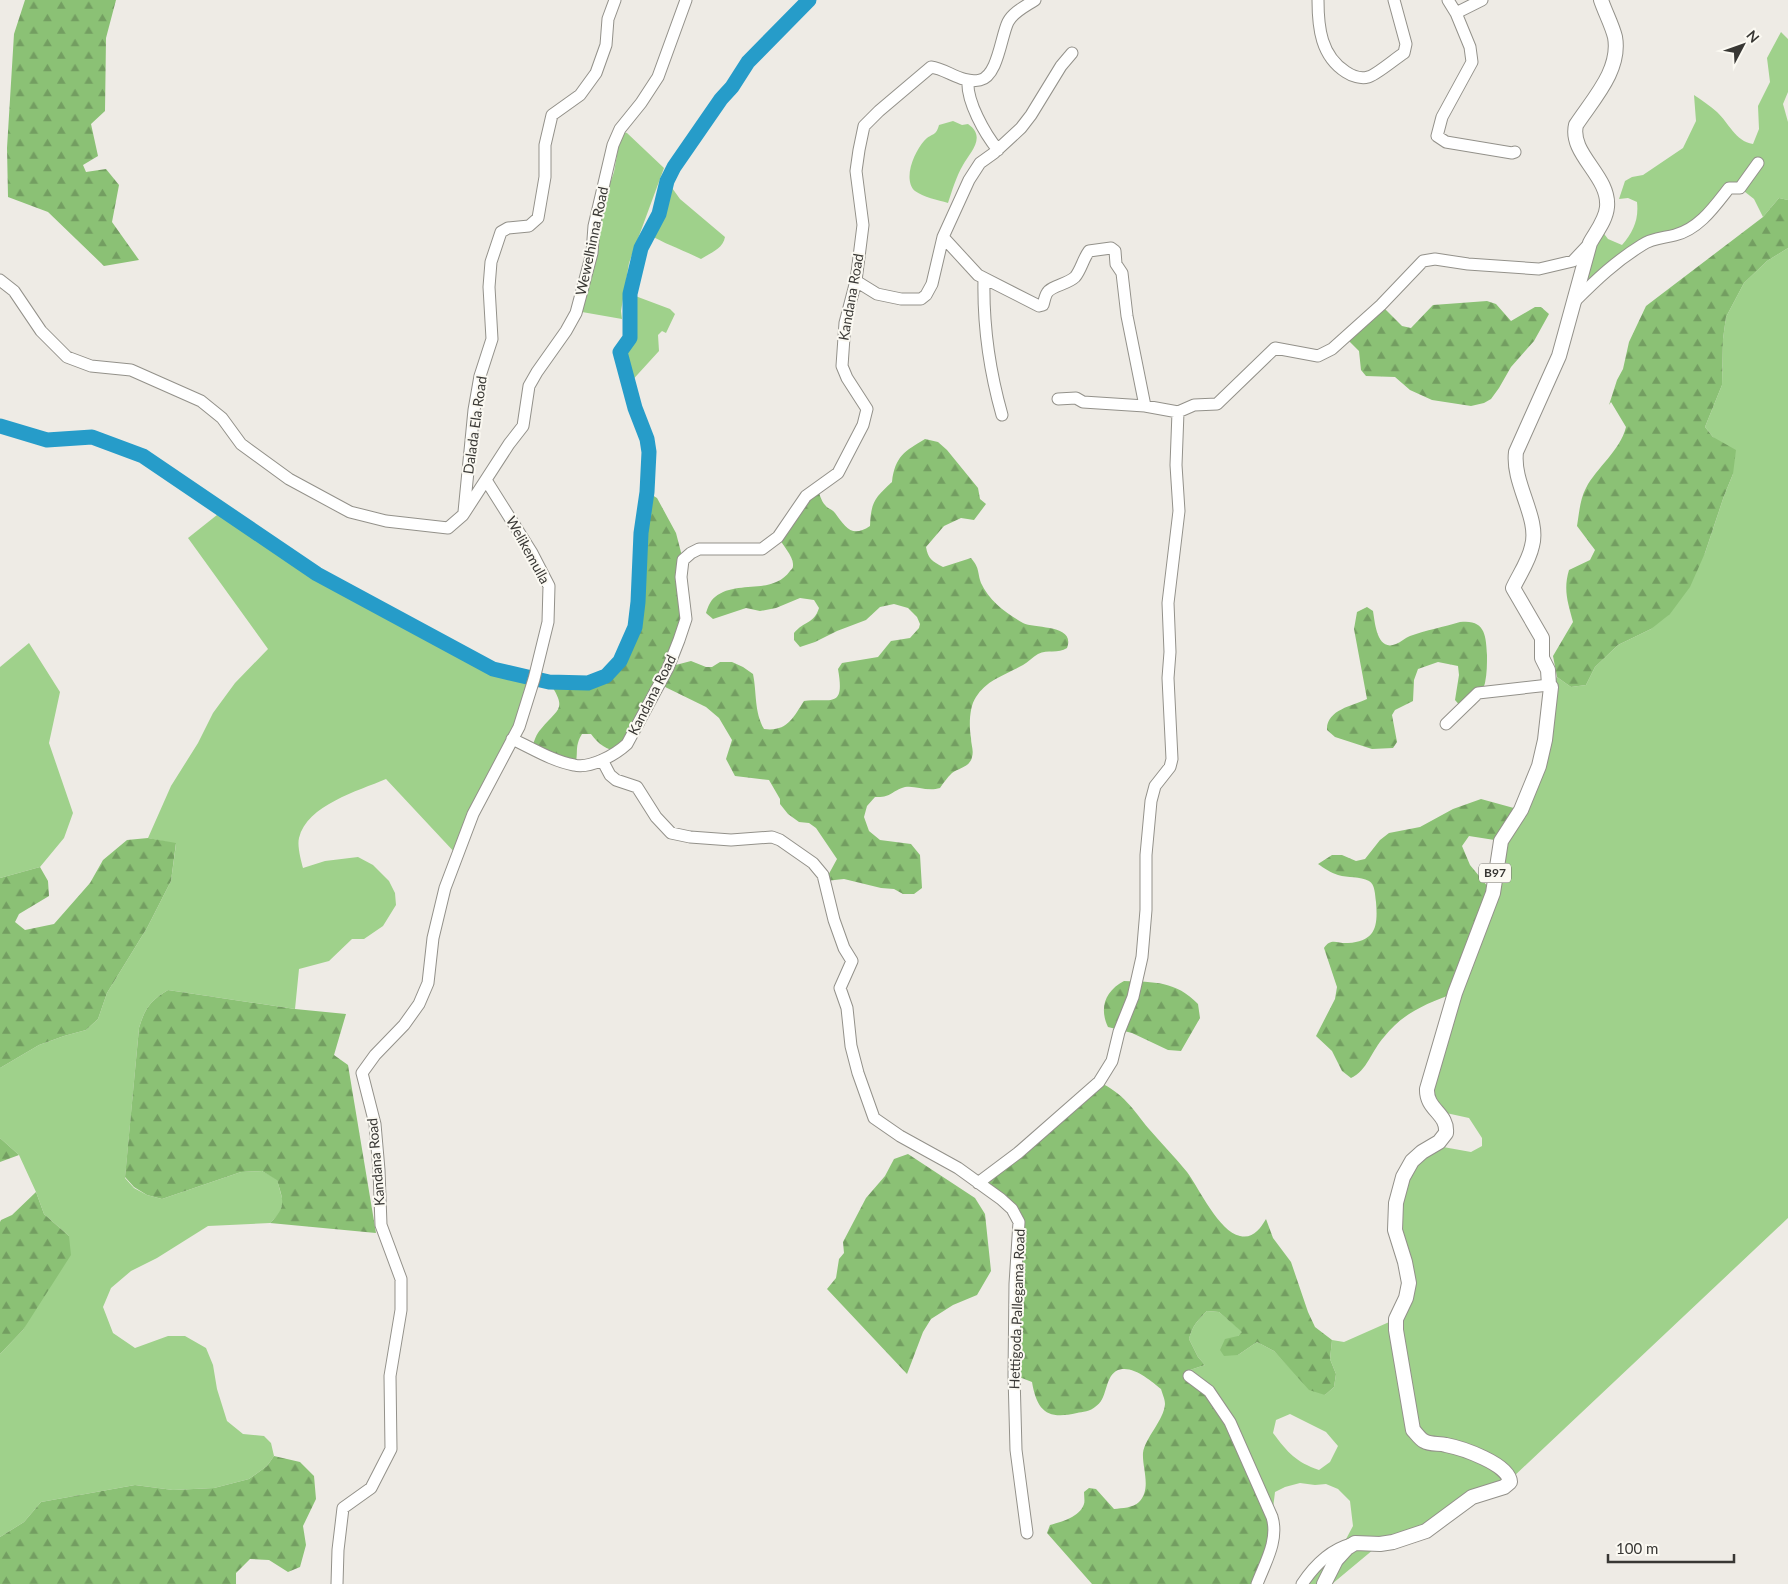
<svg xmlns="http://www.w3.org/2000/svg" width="1788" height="1584" font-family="Lato,sans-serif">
<defs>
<pattern id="forest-firs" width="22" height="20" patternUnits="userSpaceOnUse" patternTransform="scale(1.25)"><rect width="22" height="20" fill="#8bc175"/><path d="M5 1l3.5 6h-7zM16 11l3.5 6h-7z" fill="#739e61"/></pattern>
</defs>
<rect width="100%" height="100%" fill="#eeebe5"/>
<path fill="#9fd18b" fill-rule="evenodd" d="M1781,32L1788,39V92L1783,104L1788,122V200L1779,198L1763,217L1754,199L1740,188H1729L1694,228L1644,243L1575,301L1599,227L1608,239L1622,245C1633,232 1639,220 1637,202L1628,198L1619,199L1625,181L1632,177L1643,175L1683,148L1696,121L1694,95C1702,100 1710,106 1717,112C1729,123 1735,141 1753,144L1759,129L1758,106L1770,82L1767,58Z
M953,121L962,125L968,124C987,137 970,152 963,165C956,177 952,191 948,203C938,200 923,197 915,191C902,179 915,151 924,141C931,133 936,137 939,125Z
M624,132L627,133L664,168L629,263L621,311L622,319L582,312L600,213L614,172L620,138Z
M667,181L680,199L725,237C723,249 710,253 701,259C683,250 665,244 648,234L659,214Z
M1788,248V1218L1511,1479L1448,1516L1380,1544L1332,1584H1302L1345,1541L1353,1526L1350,1501L1338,1489L1326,1484L1315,1485L1300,1483L1285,1487L1275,1492L1272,1517L1189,1376L1190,1370L1205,1365L1198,1357L1189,1339C1192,1326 1198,1320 1207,1311L1219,1312L1243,1332L1238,1336V1355L1257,1342L1274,1351L1289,1367L1325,1395L1334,1387L1336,1374L1330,1359L1332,1340L1344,1342L1396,1319L1406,1298L1395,1230L1403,1177L1432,1145L1471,1152L1482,1146V1138L1469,1118L1437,1111L1430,1104L1498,858L1539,766L1549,685L1557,677L1571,687L1586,685L1595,667L1618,645L1651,629L1705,553L1724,496L1733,474L1713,437L1705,427L1722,385L1723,339L1726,317L1744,283L1767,261ZM1290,1414L1326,1432L1338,1446L1330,1462L1319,1470C1296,1462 1288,1453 1273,1433L1276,1420Z
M630,294L670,309L675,314L666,333L662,331L658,335L659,351L628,385L620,352L630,338Z
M222,511L317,574L493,669L534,679L457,855L386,779C358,791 307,805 299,838C297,846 301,860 303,868L325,861L358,857L373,865L389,881L395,893L396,905L383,926L364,939H352L329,961L299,969L295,1009L168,990C150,1001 145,1008 139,1028L125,1178L134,1188L147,1195L162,1199L241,1172L262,1171L277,1179L283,1202L280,1213L270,1223L208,1226L157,1258L131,1271L111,1288L103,1307L113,1333L135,1348L168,1336H185L206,1348L213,1365L217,1389L227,1421L243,1434L264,1436L271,1443L274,1456L267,1466L249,1479L214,1488L173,1490L135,1485L41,1502L24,1522L0,1537V1354L23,1330L69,1236L44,1214L36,1192L19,1155L0,1138V1068L39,1045L64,1036L86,1030L98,1019L107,993L147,928L171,881L176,844L148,838L171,786L198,743L213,713L235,683L268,649L188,538Z
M29,643L60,692L49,743L73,813L64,838L40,867L0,878V667Z"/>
<path fill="url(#forest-firs)" d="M25,0H116L106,38L105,111L91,124L98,156L83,165L86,172L106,169L119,185L112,222L139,260L104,266L48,212L8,197L7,148L14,34Z
M1779,198L1788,200V248L1767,261L1744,283L1726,317L1723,339L1722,385L1705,427L1713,437L1736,450L1733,474L1724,496L1705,553L1690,587L1670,614L1651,629L1618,645L1595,667L1586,685L1571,687L1557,677L1553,656L1573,622C1568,603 1563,590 1569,570L1590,560L1595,550L1577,526C1579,514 1580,499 1586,488C1597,467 1620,451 1626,427L1611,402L1609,405L1617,380L1623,369L1629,342L1646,306L1763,217Z
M1487,301L1496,304L1511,321L1535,307H1541L1549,314L1534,341L1511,367L1499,388L1491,399L1484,403L1471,406L1432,400L1410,390L1395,377L1366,376L1361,370L1359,351L1345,337L1381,305L1402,326L1411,328L1433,305Z
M925,439L938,442L947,450L978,488L980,499L986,504L974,520L961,518L944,526L926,547C928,559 932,561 943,567L971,558C980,569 977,571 981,583C989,601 1007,614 1023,623C1035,629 1076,624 1067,648C1058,654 1048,649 1038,654C1033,657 1028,662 1023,665C1007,674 986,680 976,697C969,707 969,727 971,738C971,745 974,750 972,757C970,767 959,768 952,773C947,778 944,782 940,788C927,792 915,785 905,787C891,791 891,798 875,797L867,806L864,817L869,831L880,840L911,844L920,855L922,888L914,894H903L894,889L881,888L844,879L825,881L837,859L816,828L809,823L799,822L788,814L780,804V799L769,780L735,776L726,759L732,740L719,718L706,707L659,684L619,752C606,749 599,745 591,734H582C574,747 579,752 575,766L532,747C534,742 536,734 541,729C558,708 568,710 549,682L588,683L606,676L620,661L635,627L638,602L641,533L647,492L657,498L676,533L683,560L686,619L668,667L691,661L706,667H712L720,662H732L743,667L753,674C757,694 754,711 764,729C787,732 793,718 804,701C832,698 845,709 838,669L842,663L878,657L891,641L910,638L919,628L920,624L917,617L908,608L894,604L880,607L866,620L837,631L815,642L800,647L794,640V633C804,621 814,624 819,608L814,600L800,598L776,608L760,611L746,608L713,619L706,613C708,607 710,601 715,597C737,579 772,596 790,571C793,568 793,568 793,564C793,556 782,544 778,537L817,487C819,492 821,501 825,505C828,509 832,509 835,513C846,528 852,538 870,526C871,501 875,498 892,482C895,456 905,451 925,439Z
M1367,607L1373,611C1375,623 1377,652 1396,644C1401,642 1405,638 1410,636C1426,630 1444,627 1460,622C1485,619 1486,635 1487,655C1487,664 1487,673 1485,683C1483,690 1478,697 1475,705L1462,708L1455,700L1459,675L1458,666L1438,662L1418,669L1414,680L1413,701L1395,710L1392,715L1397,742L1393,748L1372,749L1335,737L1327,730C1326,710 1352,706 1367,699L1354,629L1357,612Z
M1481,799L1521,810L1501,841L1469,836L1462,846L1470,865L1493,893L1455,993C1426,1004 1404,1012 1384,1037C1372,1050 1367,1071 1351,1078L1342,1071L1332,1051L1316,1036L1335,999L1337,987L1324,948C1331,937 1338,944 1348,943C1376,941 1378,926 1376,902C1375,895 1375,884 1369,881C1360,876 1348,878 1338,875C1331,873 1324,868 1318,864L1332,855H1342L1356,861L1365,859L1380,840L1389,833L1420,827L1453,809Z
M148,838L176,843L171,881L147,928L107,993L98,1019L86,1030L64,1036L39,1045L0,1068V878L40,867L48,881L49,896L19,914L15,922L25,930L54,924L90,883L103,860L127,840Z
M1124,981C1154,982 1176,981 1198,1004L1200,1018L1181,1051L1168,1050L1132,1033L1108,1027C1099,1008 1105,991 1124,981Z
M168,990L295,1009L346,1014L334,1055L348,1065L376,1233L270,1223C287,1207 283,1200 277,1180L262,1171L241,1172L162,1199L147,1195L134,1187L125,1177L139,1028C145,1008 150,1001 168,990Z
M1099,1082C1124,1094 1132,1108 1149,1129C1161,1143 1175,1157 1187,1172C1199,1188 1219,1232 1240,1236C1253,1239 1260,1229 1266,1219L1273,1238L1291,1262L1308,1312L1315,1327L1332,1340L1330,1359L1336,1374L1334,1387L1325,1395L1309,1390L1274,1351L1257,1342L1238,1355L1224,1356L1220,1350L1225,1339L1238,1336L1242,1332L1219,1312L1207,1311C1198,1320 1192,1326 1189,1339L1198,1357L1205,1365L1190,1370L1189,1376L1209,1391L1275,1525L1257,1584H1092L1047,1533L1050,1525C1061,1522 1080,1517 1084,1504C1085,1501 1084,1496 1084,1492L1089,1488L1096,1489L1114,1509C1122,1508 1133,1508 1139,1502C1152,1489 1142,1468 1143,1453C1145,1438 1164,1420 1165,1404C1165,1399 1162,1393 1161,1389C1151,1381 1131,1363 1116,1371C1104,1379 1108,1399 1095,1407C1091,1411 1082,1412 1077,1413C1047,1420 1037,1411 1032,1382L1014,1375L1019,1222L978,1183Z
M0,1138L19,1155L0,1162Z
M908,1154L975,1198L985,1214L991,1271L977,1295L953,1305L931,1319L923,1332L907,1374L827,1289L836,1278L839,1259L844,1253L843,1242L866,1198L885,1176L894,1159Z
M36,1192L44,1214L69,1236L71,1255L23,1330L0,1354V1222L1,1220L12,1215Z
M274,1456L300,1462L314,1476L316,1499L303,1526L306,1545L300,1567L288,1572L269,1560L250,1559L236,1573V1584H0V1537L24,1522L41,1502L135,1485L173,1490L214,1488L249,1479L267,1466Z"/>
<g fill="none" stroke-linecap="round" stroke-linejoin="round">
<path stroke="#269cc9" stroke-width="15" d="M0,426L47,440L92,437L143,456L317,574L493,669L549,682L588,683L606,676L620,661L635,627L638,602L641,533L647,492L649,452L647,439L635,408L620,352L630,338V294L641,248L659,214L667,181L674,167L721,99L732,87L748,62L809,0"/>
<g stroke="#93918a" stroke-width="13">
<path id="minor" d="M1318,0C1318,28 1321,56 1346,72C1352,76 1361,79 1368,77C1375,76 1396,58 1404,53L1406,44L1394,0
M1448,0L1456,13L1470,47L1472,62L1442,117L1437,136L1446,142L1512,153L1515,152
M1456,13L1482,0
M968,80C966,101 985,134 998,150
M943,237L978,275L1039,306L1043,305C1044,302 1045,296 1047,293C1051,286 1068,284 1075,277C1081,270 1083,259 1089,251L1111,248L1115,251L1116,264L1122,273L1127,316L1145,406
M984,279C983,326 989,369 1002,415
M0,280L14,291L41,331L67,357L91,366L131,370L201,401L222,418L241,444L289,479L350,512L386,521L448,528L463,515L509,444L523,426L529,386L537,372L566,331L576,313L592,253L594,226L613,145L620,129L641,103L658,77L686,0
M856,281L877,294L901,299H921L926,295L932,284L943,237L969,180L980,163L994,153L1021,128L1031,115L1061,66L1072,53
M1575,301C1597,279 1616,261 1642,245C1652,238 1664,238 1675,235C1699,229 1714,207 1729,188H1740L1758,163
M1058,399L1076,398L1083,402L1145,406L1178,412L1194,405L1217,404L1275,348L1318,356L1332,349L1381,305L1423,261L1435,259L1468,264L1539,269L1573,261L1589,244
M464,512L474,410L480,376L492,339L489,287L491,262L501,232L508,228L529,226L538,218L545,177V145L552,115L580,95L596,73L606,45L608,19L615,0
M1446,724L1478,693L1549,685
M512,739C532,748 552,761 574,765C590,769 615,755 627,744L668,668L679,640L686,619L681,577L683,560L691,553L699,549H762L778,537L806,496L838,473L863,425L867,409L847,378L842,366L845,323L856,281L863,225L856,171L859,150L864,126L879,111L931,67C947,69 962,84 980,80C998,76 1001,36 1008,22C1013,12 1026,6 1035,0
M602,760L610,775L616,780L637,787L656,817L671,833L690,837L731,840L772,837L780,840L813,863L823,875L834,920L844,948L852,961L840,988L847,1008L851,1046L858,1073L874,1118L900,1136L958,1168L1001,1199L1012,1209L1019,1222L1015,1284L1014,1375L1016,1450L1027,1533
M978,1183L1018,1153L1099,1082L1112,1061L1119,1032L1133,997L1142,957L1146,910V855L1151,801L1155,786L1170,767L1172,759L1168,678L1170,652L1168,603L1179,511L1176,465L1178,412
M1189,1376L1209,1391L1230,1422L1272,1517C1279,1540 1265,1563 1257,1584
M337,1584L338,1550L343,1508L371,1488L391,1449L390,1376L401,1310V1279L381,1225L379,1170L375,1124L362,1073L375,1055L404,1025L419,1004L428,983L433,938L445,888L473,814L519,727L534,679L548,622L549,586L532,553L486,480
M1302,1584C1314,1566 1329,1550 1351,1544"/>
</g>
<g stroke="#93918a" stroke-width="16">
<path id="major" d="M1324,1584L1336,1560L1347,1548L1355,1543L1380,1544L1393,1542L1426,1531L1472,1497L1504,1487L1510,1482C1509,1464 1462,1448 1446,1445C1439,1443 1431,1445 1424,1441C1420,1439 1416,1433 1413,1430L1396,1330V1319L1406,1298L1409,1283L1405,1262L1395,1230L1396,1203L1403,1177L1412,1161L1422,1152L1439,1142L1446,1133C1448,1113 1426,1110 1427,1089L1455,993L1493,893L1501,841L1521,810L1539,766L1545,740L1551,687L1549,685L1548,670L1542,658V638L1513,588C1519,575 1529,561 1532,546C1540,518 1512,484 1516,452L1559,356L1590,243C1596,232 1606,220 1607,207C1610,176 1569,154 1576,125C1593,99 1621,70 1615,37C1612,25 1605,12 1601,0"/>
</g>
<use href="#minor" stroke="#fff" stroke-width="11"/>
<use href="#major" stroke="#fff" stroke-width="14"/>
</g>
<g text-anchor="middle" stroke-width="4" stroke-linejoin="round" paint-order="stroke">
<rect fill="#fbf9f2" stroke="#72716d" stroke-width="1" x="1479" y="863.5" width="32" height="19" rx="4"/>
<g font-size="12" font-weight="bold" fill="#383734">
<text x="1495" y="877">B97</text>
</g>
<g font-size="14" fill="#383734" stroke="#fbf9f2">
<text transform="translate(592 241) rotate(-78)" y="5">Wewelhinna Road</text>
<text transform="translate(851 297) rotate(-80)" y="5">Kandana Road</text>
<text transform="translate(475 425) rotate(-82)" y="5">Dalada Ela Road</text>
<text transform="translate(528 550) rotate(61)" y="5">Welikemulla</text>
<text transform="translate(652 695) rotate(-63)" y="5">Kandana Road</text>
<text transform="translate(376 1162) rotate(-95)" y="5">Kandana Road</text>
<text transform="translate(1017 1309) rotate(-88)" y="5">Hettigoda Pallegama Road</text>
</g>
</g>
<g transform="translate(1743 45) rotate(49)" stroke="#fbf9f2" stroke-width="4" paint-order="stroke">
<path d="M0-4L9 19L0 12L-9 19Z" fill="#383734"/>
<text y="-8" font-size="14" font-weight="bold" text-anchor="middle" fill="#383734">N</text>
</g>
<path d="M1608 1554v8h126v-8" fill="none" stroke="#383734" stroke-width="2.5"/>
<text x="1616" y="1554" font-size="15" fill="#383734" stroke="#fbf9f2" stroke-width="4" paint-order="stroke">100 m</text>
</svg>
